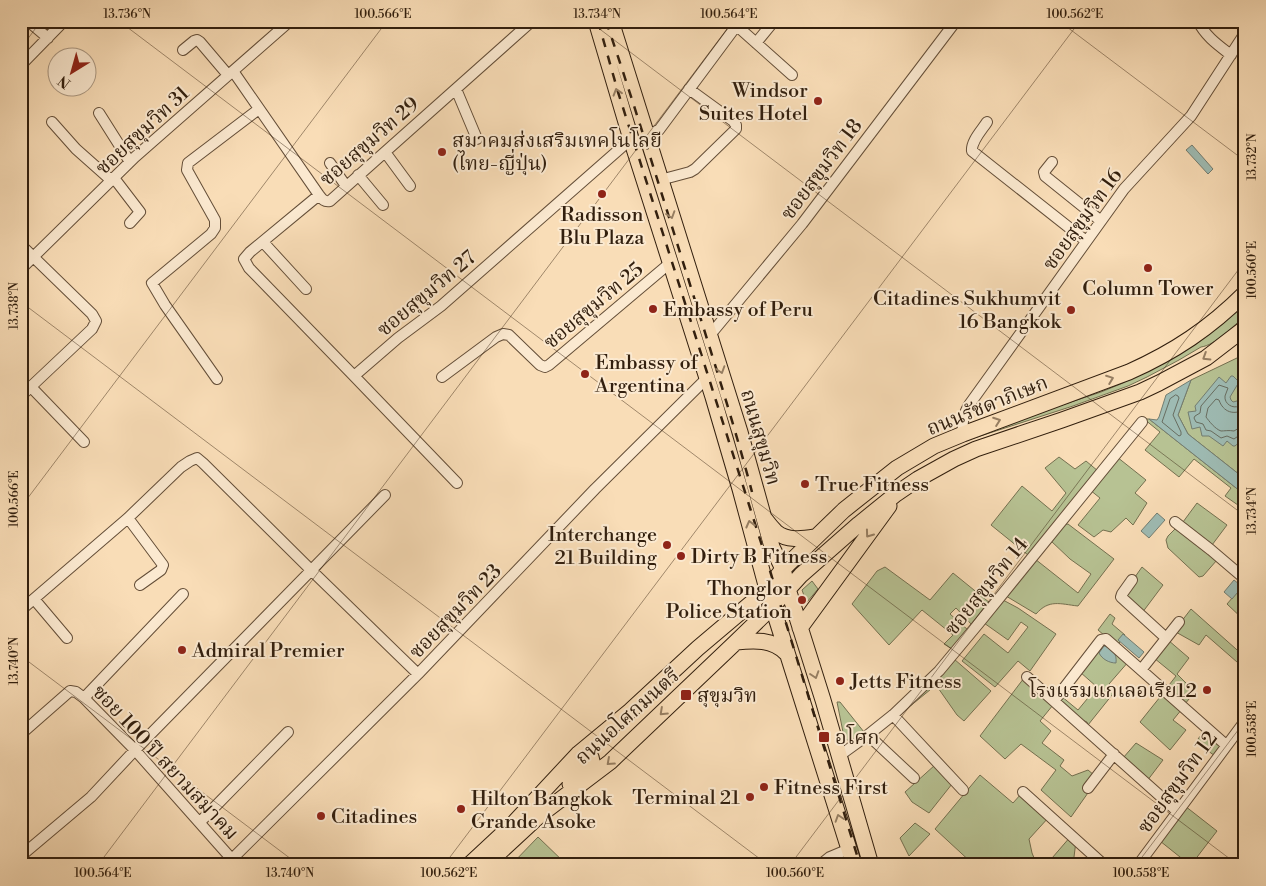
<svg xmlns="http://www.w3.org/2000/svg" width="1266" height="886" font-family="'Libre Bodoni','Noto Serif Thai',serif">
<rect width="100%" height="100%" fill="#f9ddb7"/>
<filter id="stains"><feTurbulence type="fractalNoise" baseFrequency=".004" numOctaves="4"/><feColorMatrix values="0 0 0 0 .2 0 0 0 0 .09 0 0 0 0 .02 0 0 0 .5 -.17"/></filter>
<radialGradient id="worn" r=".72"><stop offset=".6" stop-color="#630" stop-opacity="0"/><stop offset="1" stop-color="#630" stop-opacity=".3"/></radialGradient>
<path fill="#b7c293" stroke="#747050" d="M1245,304V316C1233,326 1216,345 1201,347L1179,360L1147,377L1128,386L1073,406L968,440L969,436L1101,392L1123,383L1204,337Z
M1239,357L1245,358V479L1188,434L1178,415L1191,380Z
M1144,419H1149L1245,495V510L1225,496L1231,488L1194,459L1179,477L1145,450L1160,432Z
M1059,457L1075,469L1086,461L1098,471L1028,555L991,525L1022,486L1052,511L1066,493L1045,468Z
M1117,457L1146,480L1135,493L1147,503L1133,525L1126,518L1111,532L1103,530L1094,537L1078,525L1100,498L1090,490Z
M1197,503L1227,525L1212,545L1183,522Z
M1068,524L1114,559L1078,606C1060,604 1049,599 1036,614L1006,596L1035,559L1078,593L1091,574L1070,559L1050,540L1062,525Z
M1177,527L1217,560L1203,576L1199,577L1168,548L1166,540L1168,536Z
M885,567L930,600L953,573L990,603L972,625L956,608L950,614L968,630L952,649L944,644L953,635L922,610L889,645L852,604L877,571Z
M1142,567L1163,585L1142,613L1123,594Z
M812,581L818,589L807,602L806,601L802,590Z
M1245,583V621L1227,604Z
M1003,600L1018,608L1056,634L1030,671L1018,661L995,687L962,661L984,634L1008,653L1028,627L1021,622L1008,640L984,623Z
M1191,609L1245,657V669L1206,635L1199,645L1174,631Z
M1110,614L1115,618L1112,624L1125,635L1117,646L1098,630Z
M1168,640L1189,658L1177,674L1195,692L1184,705L1166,689L1176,676L1154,658Z
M1102,642L1129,661L1109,684L1116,690L1088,725L1087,722L1080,719L1059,701L1061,696L1078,710L1097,687L1080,672Z
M954,659L991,691L964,721L957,715L936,685L898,716Z
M1024,678L1053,705L1040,721L1051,731L1042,743L1064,760L1060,766L1072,776L1088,770L1094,775L1090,790L1071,817L1041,790L1056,770L1021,744L1005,759L980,736Z
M1164,692L1182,709L1173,720L1186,730L1170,750L1140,722Z
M837,702H840L864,732L854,740H847L844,737Z
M1205,729L1222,747L1215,756L1196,742Z
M1136,743L1163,760L1147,781L1123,758Z
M935,765L952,784L929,813L912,802L905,792Z
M980,775L1013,803L1021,794L1049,817L1029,839L1032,853L1037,865H974L935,829Z
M1185,806L1217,831L1191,865H1190L1160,841Z
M915,823L930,834L909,856L900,838Z
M1071,836L1076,841L1073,865H1046Z
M538,837L567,865H511Z"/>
<path fill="#9ebbb3" stroke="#737d71" d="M1192,145L1213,169L1208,174L1186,150Z
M1231,376H1233L1239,382L1230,397L1231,400L1233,402L1237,401L1245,392V402L1242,405C1246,413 1247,430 1242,437L1243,439L1235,446H1233L1227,441L1223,446L1209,436H1202L1200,427L1192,429L1188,412L1196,411L1195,406L1219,377L1226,383Z
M1191,380L1178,415L1188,434L1245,479V495L1149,419L1157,420L1159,417L1166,395Z
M1157,513L1165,520L1149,538L1141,531Z
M1234,580L1245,589V594L1242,595L1238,592L1232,599L1224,592Z
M1123,634L1144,652L1139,658L1118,640Z
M1104,646C1113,648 1117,654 1116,663C1109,663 1102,659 1099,653Z"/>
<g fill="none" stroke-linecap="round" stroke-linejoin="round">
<path stroke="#686d60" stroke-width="1" d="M1176,395L1178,396L1179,398L1173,415L1181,432V435L1179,436L1162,422L1170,399Z
M1245,399C1244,401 1241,405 1239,406C1233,409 1224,404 1225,396C1226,393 1227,391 1228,388L1219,385L1201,406L1200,413L1195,416L1194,418L1196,422L1203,424L1206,430L1211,431L1221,438L1227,436L1234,439L1241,434H1245
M1245,409C1234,416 1223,412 1219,400L1216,399L1208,408L1206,417C1209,421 1215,429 1221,431C1224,431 1229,430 1234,431L1239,428H1245"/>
<path stroke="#737d71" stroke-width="2.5" d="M1240,438L1245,442"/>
<g stroke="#644e38" stroke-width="12">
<path id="minor" d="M28,21L48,38
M1198,21C1205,36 1218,45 1231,55
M737,26L792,75
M756,43L774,21
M183,50L194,41L197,40L200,42L228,75
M21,65L64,21
M233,71L319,195C322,199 324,202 330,201L532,21
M456,89L477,139
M99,113L130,162
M52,122L76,149L112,181
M987,122C982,130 971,141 972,151L1086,241
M646,135L659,130L740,21
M385,152L410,186
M1052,162L1044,172L1045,176L1101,221
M330,163L346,186
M358,175L383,205
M114,178L140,212L130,223
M660,180L690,172L695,169L736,129V125L733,121L689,89
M319,195L250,252L244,259L249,268L354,376
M263,242L306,289
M21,245L92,314L96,321L92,329L21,396
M21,269L135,157L290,21
M710,335L802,224L956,21
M442,377L496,337L503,334L509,335L540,365L545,367L549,365L670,263
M217,379L165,305L152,283L211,234L215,228V220L187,170L188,163L259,109
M31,387L84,442
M963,434C962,422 963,415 969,405L1124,189L1191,116L1245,33
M457,483L354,376L398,338L441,306L631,139
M128,518L163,565L161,570L140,585
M1175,522L1211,550L1245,579
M1132,580L1122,594L1121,597L1166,638
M34,599L67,638
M21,610L128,518L181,467L190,461L197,458L203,463L311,570L418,674
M1141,670L1179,622
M1027,677L1177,811
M84,698L183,594
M1054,701L1101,640L1106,639L1226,745
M893,715L963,790
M21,734L70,691L76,692L84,698L135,750L237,865
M868,735L914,778
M839,756L868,735L893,715L939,671L979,623L1142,422
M1088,788L1114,754
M1023,792L1104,865
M200,822L288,732
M21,856L91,797L135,750L385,495
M226,865L418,674L595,489L707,378
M820,865L830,857L849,849
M1138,865L1245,721"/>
</g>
<g stroke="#321f0e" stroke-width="17">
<path id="primary" d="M596,21L631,139L713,397L740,489L767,589L854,865
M611,21L740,432L772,547L783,569L788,589L823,700L871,865
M765,519C768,523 772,528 776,532C787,541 802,539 815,537
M800,628L889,506
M736,642C754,640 773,639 786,653
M570,784L592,761C591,753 585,752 578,754
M469,865L512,825L578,754L630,711L698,648L756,599L767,589L783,569L844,510L897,468L934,446L963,434L1129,372C1174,352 1210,328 1245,293
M486,865L540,815L610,762L736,642L772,607L801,575L859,524L896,494L918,479L954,459L976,449L1062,420L1140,392L1159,383L1206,358L1245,328"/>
</g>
<use href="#minor" stroke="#fbe9d0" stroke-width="10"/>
<use href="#primary" stroke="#f9ddb7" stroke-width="15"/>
<path stroke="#321f0e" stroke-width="2.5" stroke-dasharray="9 9" stroke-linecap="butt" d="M598,21L618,92L771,574L860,865
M606,21C635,106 661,192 688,278C710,349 733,420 752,492"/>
</g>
<defs><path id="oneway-chevron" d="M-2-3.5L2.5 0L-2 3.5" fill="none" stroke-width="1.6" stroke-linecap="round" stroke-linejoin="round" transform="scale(1.25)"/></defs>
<g stroke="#967e62">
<use href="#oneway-chevron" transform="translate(617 92) rotate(-107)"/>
<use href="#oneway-chevron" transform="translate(671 215) rotate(72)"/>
<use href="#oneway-chevron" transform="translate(1206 357) rotate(148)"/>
<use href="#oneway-chevron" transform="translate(721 370) rotate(72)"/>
<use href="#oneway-chevron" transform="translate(1110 379) rotate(-21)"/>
<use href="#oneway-chevron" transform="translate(997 421) rotate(-20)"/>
<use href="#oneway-chevron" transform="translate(750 524) rotate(-104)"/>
<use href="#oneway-chevron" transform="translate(869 534) rotate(126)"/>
<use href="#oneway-chevron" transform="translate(815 675) rotate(72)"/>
<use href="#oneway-chevron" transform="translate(663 712) rotate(137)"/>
<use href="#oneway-chevron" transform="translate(610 762) rotate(138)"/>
<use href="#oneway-chevron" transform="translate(839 818) rotate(-108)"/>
</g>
<path fill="none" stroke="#321f0e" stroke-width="1" stroke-opacity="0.45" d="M119,21L1238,865M589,21L1245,516M1059,21L1245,161M21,48L41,21M21,302L768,865M21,507L387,21M21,656L299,865M98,865L733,21M444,865L1080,21M790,865L1245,261M1136,865L1245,721"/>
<g fill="#8f2418" stroke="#fbe9d0" stroke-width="2">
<circle cx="818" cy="101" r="5"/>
<circle cx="442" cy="152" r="5"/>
<circle cx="602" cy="194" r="5"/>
<circle cx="1148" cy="268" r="5"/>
<circle cx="653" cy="309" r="5"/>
<circle cx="1071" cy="310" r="5"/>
<circle cx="585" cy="374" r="5"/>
<circle cx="805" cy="484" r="5"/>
<circle cx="667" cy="545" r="5"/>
<circle cx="681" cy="556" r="5"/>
<circle cx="802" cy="600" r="5"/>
<circle cx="182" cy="650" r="5"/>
<circle cx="840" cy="681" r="5"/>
<circle cx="1207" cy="690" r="5"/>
<rect x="680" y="689" width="12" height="12" rx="2.5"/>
<rect x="818" y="731" width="12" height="12" rx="2.5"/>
<circle cx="764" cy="787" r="5"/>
<circle cx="750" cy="797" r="5"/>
<circle cx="461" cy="809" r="5"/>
<circle cx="321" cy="816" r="5"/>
</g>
<g text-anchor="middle" stroke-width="4" stroke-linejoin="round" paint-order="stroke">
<g font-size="20" fill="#321f0e" stroke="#fbe9d0" text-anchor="start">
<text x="808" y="97" text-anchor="end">Windsor<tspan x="808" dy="23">Suites Hotel</tspan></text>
<text x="452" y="147">สมาคมส่งเสริมเทคโนโลยี<tspan x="452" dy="23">(ไทย-ญี่ปุ่น)</tspan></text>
<text x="602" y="221" text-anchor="middle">Radisson<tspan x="602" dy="23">Blu Plaza</tspan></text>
<text x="1148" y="295" text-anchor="middle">Column Tower</text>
<text x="1061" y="305" text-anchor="end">Citadines Sukhumvit<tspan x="1061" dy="23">16 Bangkok</tspan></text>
<text x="663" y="316">Embassy of Peru</text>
<text x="595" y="369">Embassy of<tspan x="595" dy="23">Argentina</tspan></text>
<text x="815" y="491">True Fitness</text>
<text x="657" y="541" text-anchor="end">Interchange<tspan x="657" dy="23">21 Building</tspan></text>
<text x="691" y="563">Dirty B Fitness</text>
<text x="792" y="595" text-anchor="end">Thonglor<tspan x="792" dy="23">Police Station</tspan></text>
<text x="192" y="657">Admiral Premier</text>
<text x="850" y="688">Jetts Fitness</text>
<text x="1197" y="697" text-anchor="end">โรงแรมแกเลอเรีย12</text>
<text x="697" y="702">สุขุมวิท</text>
<text x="835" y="744">อโศก</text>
<text x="774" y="794">Fitness First</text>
<text x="740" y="804" text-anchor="end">Terminal 21</text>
<text x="471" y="805">Hilton Bangkok<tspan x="471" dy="23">Grande Asoke</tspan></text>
<text x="331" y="823">Citadines</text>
</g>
<g font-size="20" fill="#321f0e" stroke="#fbe9d0">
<text transform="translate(142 130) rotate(-43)" y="7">ซอยสุขุมวิท 31</text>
<text transform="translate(369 141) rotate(-41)" y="7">ซอยสุขุมวิท 29</text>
<text transform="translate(821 169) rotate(-53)" y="7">ซอยสุขุมวิท 18</text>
<text transform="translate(1082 219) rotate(-54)" y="7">ซอยสุขุมวิท 16</text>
<text transform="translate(426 293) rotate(-40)" y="7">ซอยสุขุมวิท 27</text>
<text transform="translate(593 305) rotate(-40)" y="7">ซอยสุขุมวิท 25</text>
<text transform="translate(987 405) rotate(-22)" y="7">ถนนรัชดาภิเษก</text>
<text transform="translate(761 437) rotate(74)" y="7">ถนนสุขุมวิท</text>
<text transform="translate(986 586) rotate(-51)" y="7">ซอยสุขุมวิท 14</text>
<text transform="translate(455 611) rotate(-46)" y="7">ซอยสุขุมวิท 23</text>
<text transform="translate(627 716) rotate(-42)" y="7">ถนนอโศกมนตรี</text>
<text transform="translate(166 762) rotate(47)" y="7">ซอย 100 ปี สยามสมาคม</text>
<text transform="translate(1177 782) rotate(-54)" y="7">ซอยสุขุมวิท 12</text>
</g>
</g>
<rect width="1266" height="886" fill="none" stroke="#f9ddb7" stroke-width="55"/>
<g transform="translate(72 72) rotate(217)"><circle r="24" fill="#fbe9d0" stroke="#ab9882"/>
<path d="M0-4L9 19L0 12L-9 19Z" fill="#8f2418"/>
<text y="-8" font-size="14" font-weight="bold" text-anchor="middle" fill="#321f0e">N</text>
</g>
<rect x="28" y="28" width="1210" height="830" fill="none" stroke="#321f0e" stroke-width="2"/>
<g font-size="12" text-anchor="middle" fill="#321f0e">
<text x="127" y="18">13.736°N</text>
<text x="383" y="18">100.566°E</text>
<text x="597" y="18">13.734°N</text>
<text x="729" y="18">100.564°E</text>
<text x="1075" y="18">100.562°E</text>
<text transform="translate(1252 157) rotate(-90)" y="4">13.732°N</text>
<text transform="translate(1252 270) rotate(-90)" y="4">100.560°E</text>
<text transform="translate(14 306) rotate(-90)" y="4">13.738°N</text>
<text transform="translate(14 499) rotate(-90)" y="4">100.566°E</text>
<text transform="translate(1252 511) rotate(-90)" y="4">13.734°N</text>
<text transform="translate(14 661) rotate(-90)" y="4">13.740°N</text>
<text transform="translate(1252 729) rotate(-90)" y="4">100.558°E</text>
<text x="103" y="877">100.564°E</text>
<text x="290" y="877">13.740°N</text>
<text x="449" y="877">100.562°E</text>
<text x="795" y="877">100.560°E</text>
<text x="1141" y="877">100.558°E</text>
</g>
<rect width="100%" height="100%" filter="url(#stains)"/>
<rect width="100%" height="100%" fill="url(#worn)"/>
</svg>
